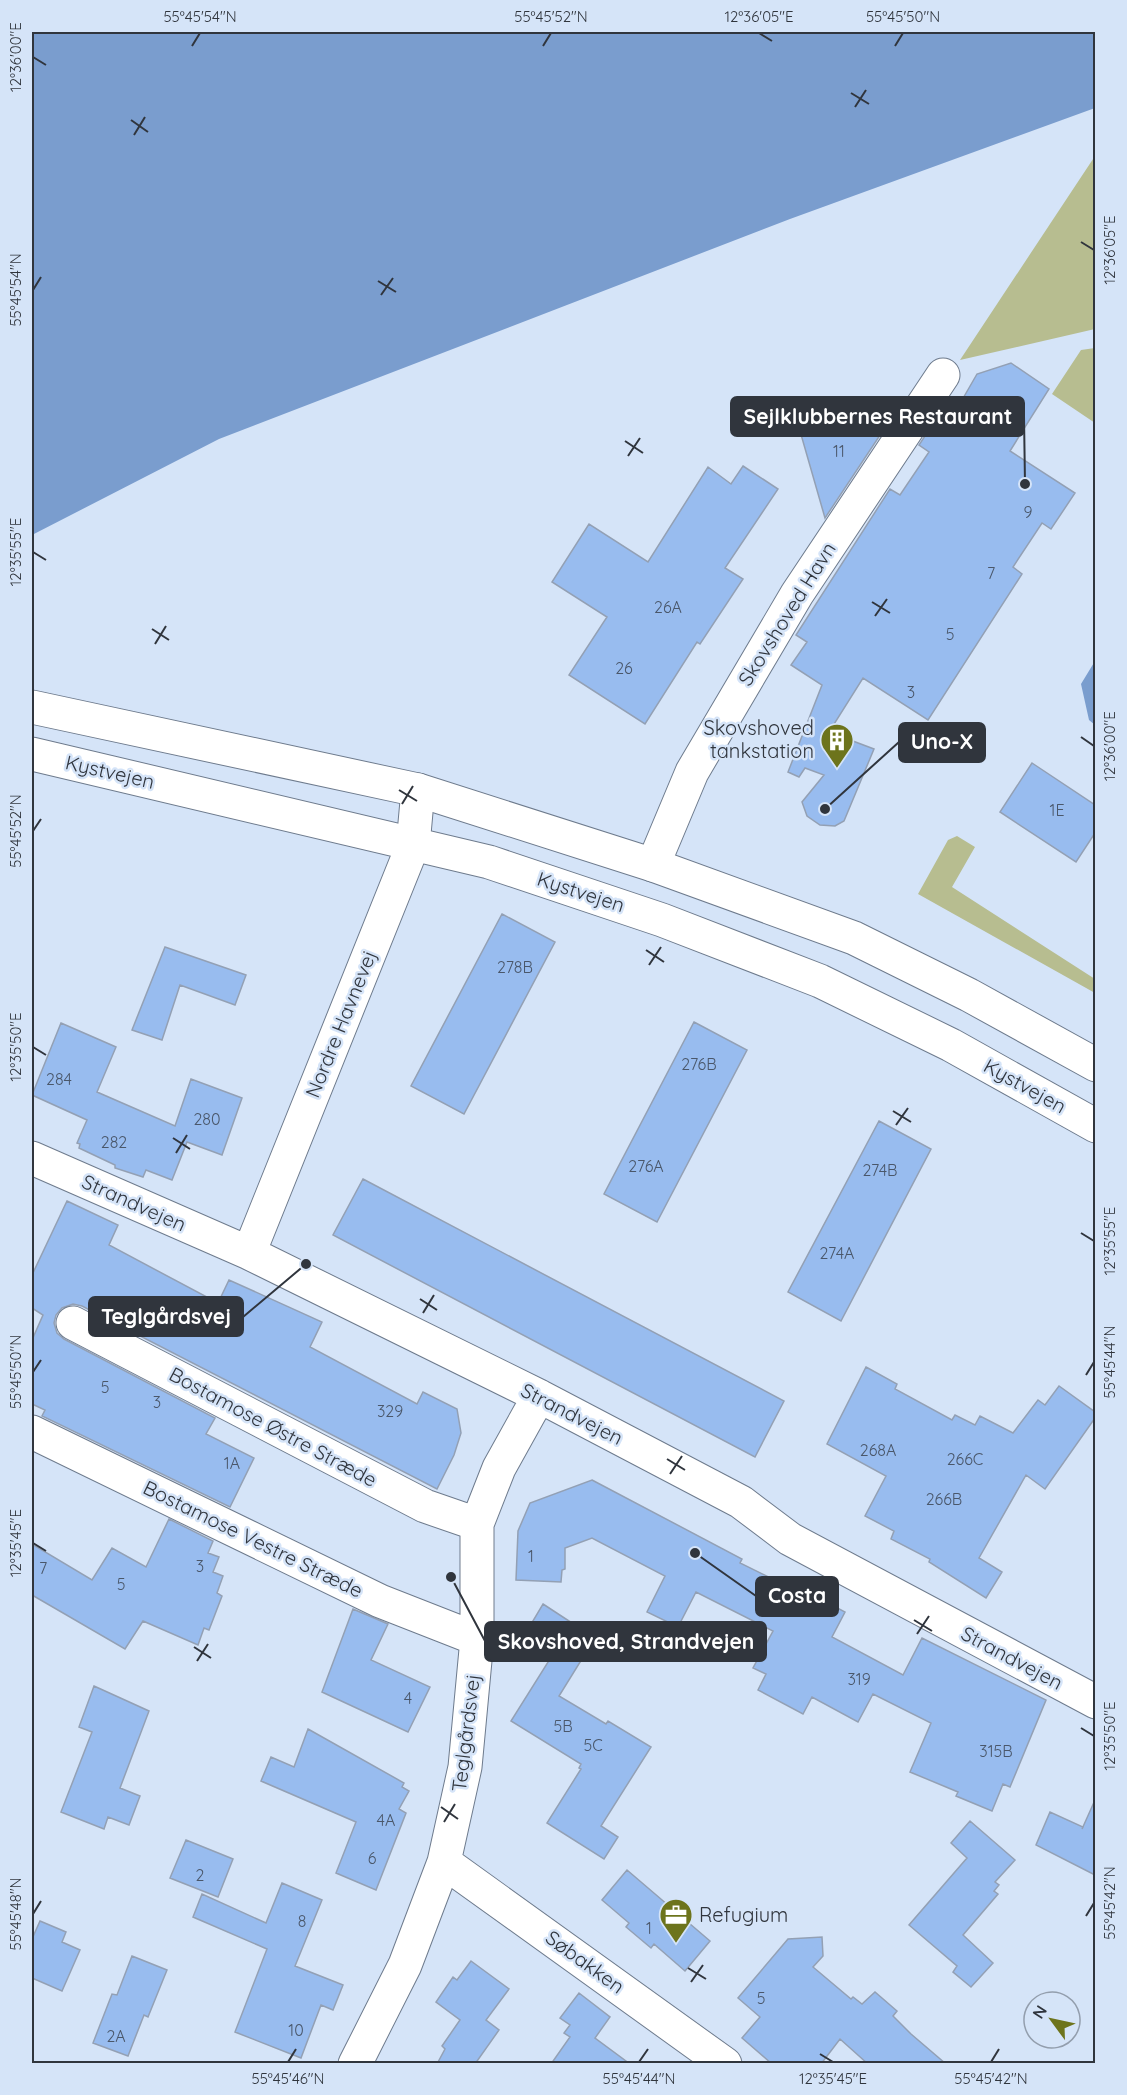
<svg xmlns="http://www.w3.org/2000/svg" width="1127" height="2095" font-family="Quicksand,sans-serif">
<rect width="100%" height="100%" fill="#d5e4f8"/>
<path fill="#b7bd90" d="M1095,156V329L960,360Z
M1095,348H1096L1095,423L1052,394L1081,350Z
M957,836L975,847L952,887L1095,979V993L918,894L948,840Z"/>
<path fill="#7a9dce" d="M32,32H1095V108L790,219L219,439L32,535Z
M1095,661V725L1089,720L1081,684Z"/>
<path fill="#98bcef" stroke="#93a0b4" stroke-width="1.5" d="M1011,363L1049,389L1010,451L1075,493L1051,529L1042,523L1013,567L1022,574L928,720L863,678L829,732L874,749L844,821L835,826L820,825L807,816L802,802L824,775L805,768L799,777L788,772L822,685L791,665L807,642L796,635L890,489L900,495L929,452L919,445L944,407L954,414L977,374Z
M901,402H902L825,518L800,431Z
M743,466L778,489L725,568L743,579L700,644L697,642L645,724L569,675L607,617L552,582L589,524L648,562L708,467L731,484Z
M1032,763L1095,805V833L1076,862L1000,812Z
M502,914L555,942L464,1114L411,1086Z
M165,947L246,975L235,1005L180,985L162,1040L132,1030Z
M694,1022L747,1050L657,1222L604,1194Z
M61,1023L116,1047L97,1092L175,1126L191,1079L242,1098L222,1155L187,1142L172,1180L146,1170L143,1177L115,1168V1165L79,1148L80,1144L77,1143L87,1120L32,1095Z
M879,1121L931,1149L841,1321L788,1292Z
M363,1179L784,1401L755,1457L333,1235Z
M67,1201L118,1225L109,1245L218,1303L229,1280L322,1322L310,1347L417,1404L423,1392L457,1409L461,1433L454,1455L437,1489L82,1306L73,1304L62,1308L56,1315L54,1323L57,1333L64,1339L215,1418L206,1434L254,1458L230,1507L42,1416L45,1410L32,1404V1340L43,1315L32,1308V1275Z
M866,1367L897,1384L895,1389L952,1420L955,1415L975,1425L980,1416L1013,1433L1038,1400L1045,1405L1059,1386L1095,1412V1418L1045,1489L1026,1475L979,1558L1002,1572L986,1598L929,1562L930,1559L891,1539L894,1531L865,1516L886,1476L827,1444Z
M592,1480L742,1559L740,1563L791,1588L792,1586L806,1591L845,1612L832,1637L903,1675L922,1638L1046,1700L1010,1787L1003,1784L992,1811L956,1796L958,1792L910,1772L931,1723L873,1694L858,1722L812,1697L803,1714L758,1690L766,1674L753,1668L773,1631L696,1592L678,1627L647,1612L665,1576L592,1538L565,1548V1569L562,1570L561,1582L516,1580L518,1531L530,1503Z
M169,1519L213,1541L208,1553L219,1557L213,1572L223,1576L217,1593L222,1596L209,1630L204,1628L198,1645L143,1621L125,1649L32,1595V1544L92,1580L112,1548L146,1567Z
M543,1604L595,1638L559,1696L606,1724L608,1721L651,1747L601,1826L618,1837L604,1859L547,1823L581,1769L579,1768L581,1764L511,1721L550,1659L521,1641Z
M353,1609L388,1624L371,1660L430,1687L408,1732L322,1692Z
M94,1686L149,1711L120,1788L140,1796L129,1825L108,1817L104,1829L61,1812L92,1732L79,1727Z
M308,1729L404,1783L402,1787L409,1791L399,1809L406,1813L376,1890L336,1873L356,1822L261,1781L271,1757L294,1767Z
M1095,1800V1875L1036,1845L1050,1812L1083,1827L1082,1829Z
M970,1821L1015,1860L995,1882L999,1885L994,1891L998,1894L963,1935L993,1963L971,1987L953,1972L957,1966L909,1925L967,1858L951,1843Z
M186,1840L233,1859L218,1897L170,1878Z
M627,1870L710,1941L685,1971L654,1944L651,1948L626,1927L629,1923L602,1900Z
M282,1883L322,1900L295,1966L343,1985L333,2010L321,2005L301,2058L235,2032L267,1949L193,1917L202,1894L266,1923Z
M40,1921L66,1932L62,1942L80,1950L62,1991L32,1978V1939Z
M822,1937L823,1956L813,1967L851,1999L853,1997L862,2004L875,1992L897,2011L893,2016L911,2034L946,2064H868L840,2039L821,2064H772L742,2038L760,2017L738,1998L788,1939Z
M132,1956L167,1970L148,2017L144,2015L128,2056L93,2043L112,1994L117,1995Z
M471,1961L509,1989L486,2020L499,2030L475,2064H437L445,2049L442,2046L460,2020L436,2002L453,1977L457,1980Z
M579,1993L610,2017L595,2038L630,2064H551L570,2037L564,2033L570,2025L560,2018Z"/>
<g fill="none" stroke-linecap="round" stroke-linejoin="round">
<g stroke="#6e7b8d" stroke-width="35">
<path id="minor" d="M653,865L692,772L797,594L943,375
M32,1158L249,1253L539,1396L741,1502L790,1539L1096,1702
M249,1253L413,845L418,790
M73,1323L425,1506L477,1524
M32,1432L380,1601L477,1639
M444,1862L725,2064
M355,2064L405,1965L444,1862L465,1767L477,1639V1524L499,1468L539,1396"/>
</g>
<g stroke="#6e7b8d" stroke-width="35">
<path id="major" d="M32,707L418,790L653,865L854,938L969,995L1096,1065
M32,754L489,862L662,920L820,981L951,1045L1096,1126"/>
</g>
<use href="#minor" stroke="#fff" stroke-width="33"/>
<use href="#major" stroke="#fff" stroke-width="33"/>
</g>
<path fill="none" stroke="#30353d" stroke-width="2" d="M759,33L772,41M192,46L200,33M543,46L551,33M895,46L903,33M33,57L46,65M851,93L869,104M855,107L866,90M131,120L148,132M134,135L145,117M1081,242L1094,250M378,281L396,292M33,290L41,277M381,295L393,278M625,441L643,453M628,456L640,438M33,552L46,560M872,602L890,613M875,616L887,599M152,629L169,640M155,644L166,626M1081,737L1094,746M399,790L417,801M402,804L413,786M33,831L41,819M646,950L664,962M649,965L661,947M33,1047L46,1055M893,1111L911,1122M896,1125L908,1108M173,1138L190,1149M176,1153L187,1135M1081,1233L1094,1241M420,1299L437,1310M423,1313L434,1295M33,1372L41,1360M1086,1375L1094,1362M667,1459L685,1470M670,1474L682,1456M33,1543L46,1551M914,1620L932,1631M917,1634L929,1616M194,1647L211,1658M197,1661L208,1644M1081,1728L1094,1736M441,1807L458,1819M444,1822L455,1804M33,1914L41,1901M1086,1916L1094,1903M688,1968L706,1979M691,1982L703,1965M820,2054L833,2062M288,2062L296,2049M639,2062L648,2049M991,2062L999,2049"/>
<defs>
<g id="building-pin" transform="scale(1.725)"><path d="M0 17L-7.5 6A9.5 9.5 0 1 1 7.5 6Z" fill="#6d741c" stroke="#d5e4f8"/><path d="M-4-6H4V6H1V3H-1V6H-4ZM-2.5-4.3h1.7v1.8h-1.7ZM.8-4.3h1.7v1.8H.8ZM-2.5-1h1.7V.8h-1.7ZM.8-1h1.7V.8H.8Z" fill="#fff"/></g>
<g id="office-pin" transform="scale(1.725)"><path d="M0 17L-7.5 6A9.5 9.5 0 1 1 7.5 6Z" fill="#6d741c" stroke="#d5e4f8"/><path d="M-6-3h4V-5.5h4V-3h4V5H-6ZM-1-4.5V-3h2v-1.5ZM-6 0V1H6V0Z" fill="#fff"/></g>
</defs>
<g fill-rule="evenodd">
<use href="#building-pin" x="837" y="740"/>
<use href="#office-pin" x="676" y="1915"/>
</g>
<g text-anchor="middle" stroke-width="5" stroke-linejoin="round" paint-order="stroke">
<g font-size="16" fill="#4a576a">
<text x="839" y="457">11</text>
<text x="1028" y="518">9</text>
<text x="991" y="579">7</text>
<text x="668" y="613">26A</text>
<text x="950" y="640">5</text>
<text x="624" y="674">26</text>
<text x="911" y="698">3</text>
<text x="1057" y="816">1E</text>
<text x="515" y="973">278B</text>
<text x="699" y="1070">276B</text>
<text x="59" y="1085">284</text>
<text x="207" y="1125">280</text>
<text x="114" y="1148">282</text>
<text x="646" y="1172">276A</text>
<text x="880" y="1176">274B</text>
<text x="837" y="1259">274A</text>
<text x="105" y="1393">5</text>
<text x="157" y="1408">3</text>
<text x="390" y="1417">329</text>
<text x="878" y="1456">268A</text>
<text x="965" y="1465">266C</text>
<text x="232" y="1469">1A</text>
<text x="944" y="1505">266B</text>
<text x="531" y="1562">1</text>
<text x="200" y="1572">3</text>
<text x="43" y="1574">7</text>
<text x="121" y="1590">5</text>
<text x="859" y="1685">319</text>
<text x="408" y="1704">4</text>
<text x="563" y="1732">5B</text>
<text x="593" y="1751">5C</text>
<text x="996" y="1757">315B</text>
<text x="386" y="1826">4A</text>
<text x="372" y="1864">6</text>
<text x="200" y="1881">2</text>
<text x="302" y="1927">8</text>
<text x="649" y="1934">1</text>
<text x="761" y="2004">5</text>
<text x="296" y="2036">10</text>
<text x="116" y="2042">2A</text>
</g>
<g font-size="20" fill="#30353d" stroke="#d5e4f8">
<text transform="translate(787 614) rotate(-58)" y="7">Skovshoved Havn</text>
<text transform="translate(110 772) rotate(13)" y="7">Kystvejen</text>
<text transform="translate(581 892) rotate(18)" y="7">Kystvejen</text>
<text transform="translate(341 1024) rotate(-68)" y="7">Nordre Havnevej</text>
<text transform="translate(1025 1086) rotate(29)" y="7">Kystvejen</text>
<text transform="translate(134 1203) rotate(24)" y="7">Strandvejen</text>
<text transform="translate(572 1414) rotate(27)" y="7">Strandvejen</text>
<text transform="translate(273 1427) rotate(28)" y="7">Bostamose Østre Stræde</text>
<text transform="translate(253 1539) rotate(26)" y="7">Bostamose Vestre Stræde</text>
<text transform="translate(1012 1658) rotate(28)" y="7">Strandvejen</text>
<text transform="translate(466 1733) rotate(-83)" y="7">Teglgårdsvej</text>
<text transform="translate(585 1962) rotate(36)" y="7">Søbakken</text>
</g>
<g font-size="20" fill="#30353d" stroke="#d5e4f8" text-anchor="end">
<text x="814" y="735">Skovshoved<tspan x="814" dy="23">tankstation</tspan></text>
<text x="699" y="1922" text-anchor="start">Refugium</text>
</g>
</g>
<path fill="none" stroke="#30353d" stroke-width="2" d="M1025 484L1024 416M825 809L899 742M306 1264L243 1317M695 1553L756 1596M451 1577L485 1641"/>
<g fill="#30353d" stroke="#d5e4f8" stroke-width="2">
<circle cx="1025" cy="484" r="6"/>
<circle cx="825" cy="809" r="6"/>
<circle cx="306" cy="1264" r="6"/>
<circle cx="695" cy="1553" r="6"/>
<circle cx="451" cy="1577" r="6"/>
</g>
<g fill="#30353d" stroke="#30353d" stroke-width="2">
<rect x="731" y="397" width="293" height="39" rx="6"/>
<rect x="899" y="723" width="86" height="39" rx="6"/>
<rect x="89" y="1297" width="154" height="39" rx="6"/>
<rect x="756" y="1577" width="82" height="39" rx="6"/>
<rect x="485" y="1622" width="281" height="39" rx="6"/>
</g>
<g font-size="21" text-anchor="middle" font-weight="bold" fill="#fff">
<text x="878" y="424">Sejlklubbernes Restaurant</text>
<text x="942" y="749">Uno-X</text>
<text x="166" y="1324">Teglgårdsvej</text>
<text x="797" y="1603">Costa</text>
<text x="626" y="1649">Skovshoved, Strandvejen</text>
</g>
<rect width="1127" height="2095" fill="none" stroke="#d5e4f8" stroke-width="66"/>
<g transform="translate(1052 2020) rotate(303)"><circle r="28" fill="#d5e4f8" stroke="#939ead" stroke-width="1.5"/>
<path d="M0-4.5L10 22L0 15L-10 22Z" fill="#6d741c"/>
<text y="-9" font-size="16" font-weight="bold" text-anchor="middle" fill="#30353d">N</text>
</g>
<rect x="33" y="33" width="1061" height="2029" fill="none" stroke="#30353d" stroke-width="2"/>
<g font-size="15" text-anchor="middle" fill="#30353d">
<text x="200" y="22">55°45'54"N</text>
<text x="551" y="22">55°45'52"N</text>
<text x="759" y="22">12°36'05"E</text>
<text x="903" y="22">55°45'50"N</text>
<text transform="translate(16 57) rotate(-90)" y="5">12°36'00"E</text>
<text transform="translate(1110 250) rotate(-90)" y="5">12°36'05"E</text>
<text transform="translate(16 290) rotate(-90)" y="5">55°45'54"N</text>
<text transform="translate(16 552) rotate(-90)" y="5">12°35'55"E</text>
<text transform="translate(1110 746) rotate(-90)" y="5">12°36'00"E</text>
<text transform="translate(16 831) rotate(-90)" y="5">55°45'52"N</text>
<text transform="translate(16 1047) rotate(-90)" y="5">12°35'50"E</text>
<text transform="translate(1110 1241) rotate(-90)" y="5">12°35'55"E</text>
<text transform="translate(1110 1362) rotate(-90)" y="5">55°45'44"N</text>
<text transform="translate(16 1372) rotate(-90)" y="5">55°45'50"N</text>
<text transform="translate(16 1543) rotate(-90)" y="5">12°35'45"E</text>
<text transform="translate(1110 1736) rotate(-90)" y="5">12°35'50"E</text>
<text transform="translate(1110 1903) rotate(-90)" y="5">55°45'42"N</text>
<text transform="translate(16 1914) rotate(-90)" y="5">55°45'48"N</text>
<text x="288" y="2084">55°45'46"N</text>
<text x="639" y="2084">55°45'44"N</text>
<text x="833" y="2084">12°35'45"E</text>
<text x="991" y="2084">55°45'42"N</text>
</g>
</svg>
